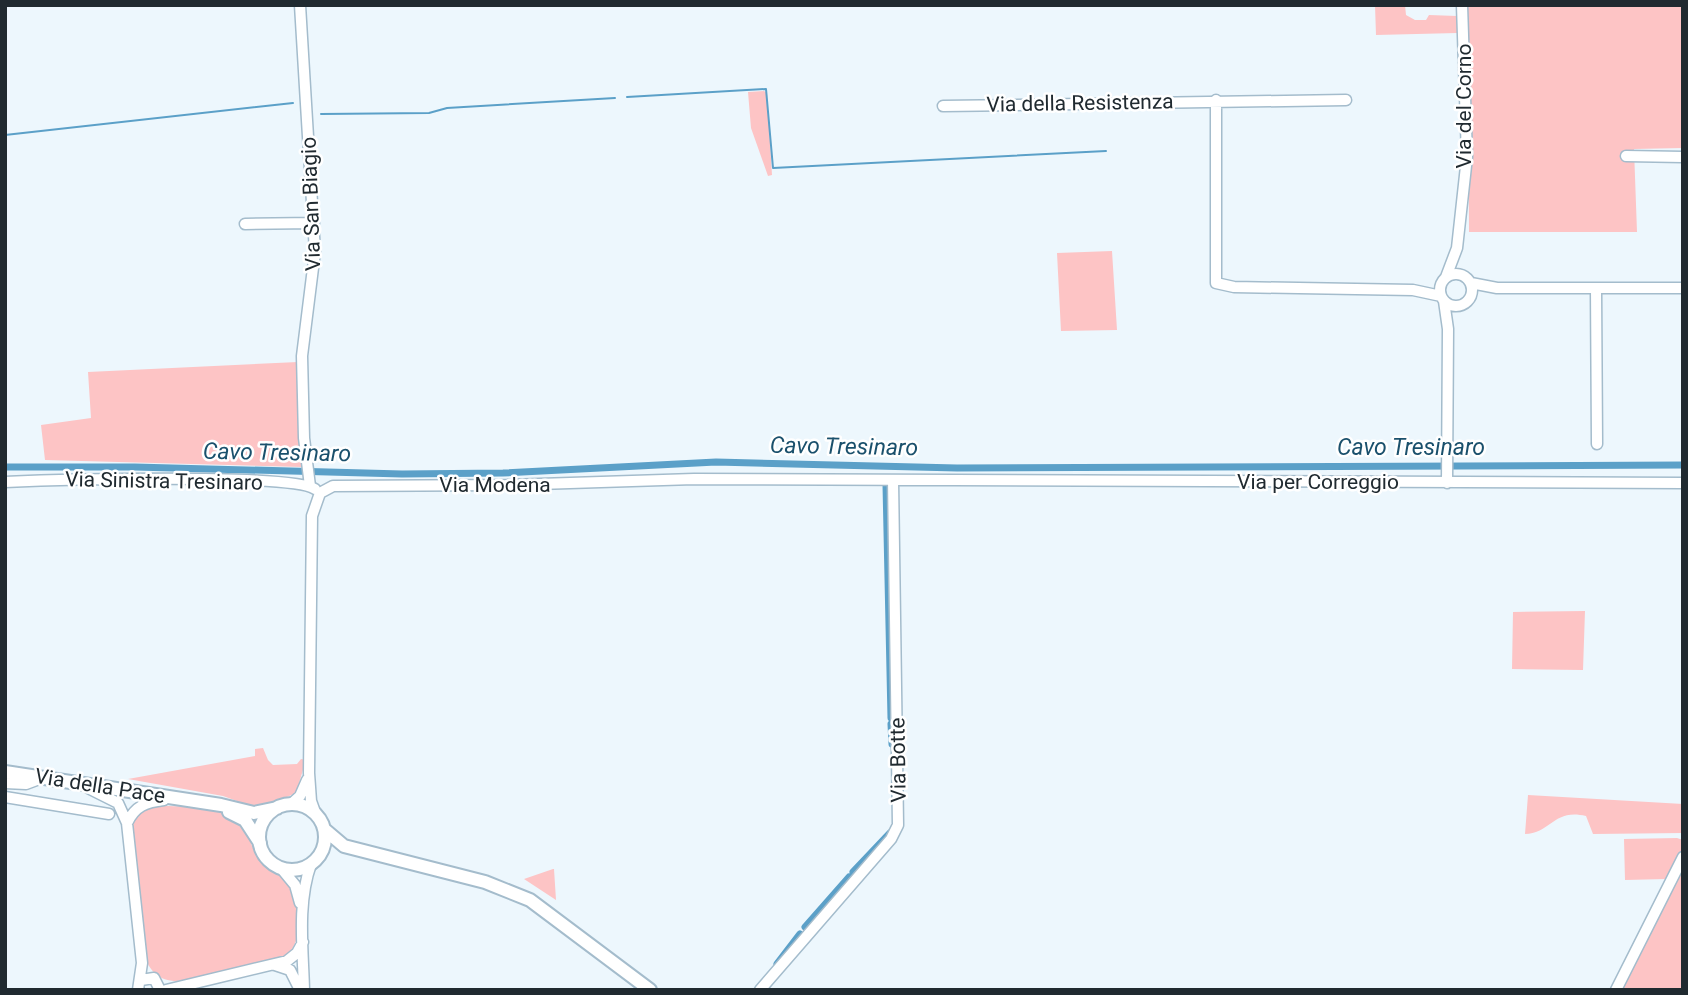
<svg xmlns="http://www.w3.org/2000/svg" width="1688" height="995" font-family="Roboto,sans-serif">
<rect width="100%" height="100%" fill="#edf7fd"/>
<path fill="#fdc4c5" d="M1375,5H1405L1406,15L1415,20H1426L1429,15L1457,16V33L1376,35Z
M1468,5H1683V148L1634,149L1637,232H1469Z
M764,91L767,93L772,175L768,176L751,128L748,92Z
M1112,251L1117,330L1061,331L1057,253Z
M298,362L302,467L45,460L41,425L91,418L88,372Z
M1585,611L1583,670L1512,669L1513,612Z
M263,748L268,760L273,765L297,764L301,759L306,760L296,793L271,804L251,806L223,796L128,779L255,756V749Z
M1528,795L1683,804V833L1593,834L1586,816C1554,808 1551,833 1525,834Z
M149,806C174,806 211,805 233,818C249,828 249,843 258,858C265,870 278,872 287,881C300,895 304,936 290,952C278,966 199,977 177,981C159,981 149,971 144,954L131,822L136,812Z
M1677,838L1683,840V847L1666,879L1625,880L1624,839Z
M1683,866V990H1619Z
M553,869H554L556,900L524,879Z"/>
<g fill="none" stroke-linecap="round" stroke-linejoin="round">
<path stroke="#5ba0c8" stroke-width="2" d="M627,97L766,89L773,168L1106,151
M321,114L429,113L447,108L615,98
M5,135L293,103"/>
<path stroke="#5ba0c8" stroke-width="7" d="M5,467H135L402,474L503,473L716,462L957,468L1683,465
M886,485L891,718
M891,724L892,744
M853,872L890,833
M805,927L849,877
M777,964L800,934"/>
<g stroke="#a4bccc" stroke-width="13">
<path id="minor" d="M300,5L315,252L302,356L304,438L310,486
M1216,100V283L1234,287L1413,290L1441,296
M943,106L1346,100
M1626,156L1683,157
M245,224L314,223
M1440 290a16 16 0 1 1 32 0a16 16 0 1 1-32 0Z
M1446,277L1457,248L1467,157L1462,5
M1471,283L1497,288H1683
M1596,288L1597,444
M1444,301L1448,329L1447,483
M5,482C47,480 293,473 315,489
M5,783L26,784L42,778
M88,788L118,803L127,823C135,806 146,802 164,800
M5,797L109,814
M290,805L300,796L307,780
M316,815L311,801L309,773L312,516L320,493L333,486L507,485L694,479L1683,483
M127,823L142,963L138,990
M281,868L295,885L300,903
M275,965L290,970L300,990
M141,980L154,978L160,990
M166,990L287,961L297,953L303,942
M304,990C303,949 297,903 311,864
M760,990L891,839L898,825L893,480
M1616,990L1683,857"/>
</g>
<g stroke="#a4bccc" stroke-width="16">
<path id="major" d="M5,772L221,805L254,813L277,808
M259 837a33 33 0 1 1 66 0a33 33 0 1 1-66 0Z
M229,812L245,820L260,843
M324,829L344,846L485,882L530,900L650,990"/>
</g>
<use href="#minor" stroke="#fff" stroke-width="10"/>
<use href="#major" stroke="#fff" stroke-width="12"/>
</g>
<g text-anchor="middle" stroke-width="5" stroke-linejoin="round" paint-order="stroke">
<g font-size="21" fill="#202a30" stroke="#fff">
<text transform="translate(1080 103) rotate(-1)" y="7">Via della Resistenza</text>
<text transform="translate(1464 106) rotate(-90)" y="7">Via del Corno</text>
<text transform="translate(311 204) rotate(-92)" y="7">Via San Biagio</text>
<text transform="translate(164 481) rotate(1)" y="7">Via Sinistra Tresinaro</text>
<text x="1318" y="489">Via per Correggio</text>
<text x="495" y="492">Via Modena</text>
<text transform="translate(898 760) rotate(-91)" y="7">Via Botte</text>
<text transform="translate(100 786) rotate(9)" y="7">Via della Pace</text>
</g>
<g font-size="23" font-style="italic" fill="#1a506c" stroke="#fff">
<text transform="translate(844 446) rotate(1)" y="8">Cavo Tresinaro</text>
<text x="1411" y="455">Cavo Tresinaro</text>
<text transform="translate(277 452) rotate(1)" y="8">Cavo Tresinaro</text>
</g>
</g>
<rect width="1688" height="995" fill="none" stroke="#202a30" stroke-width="14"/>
</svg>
